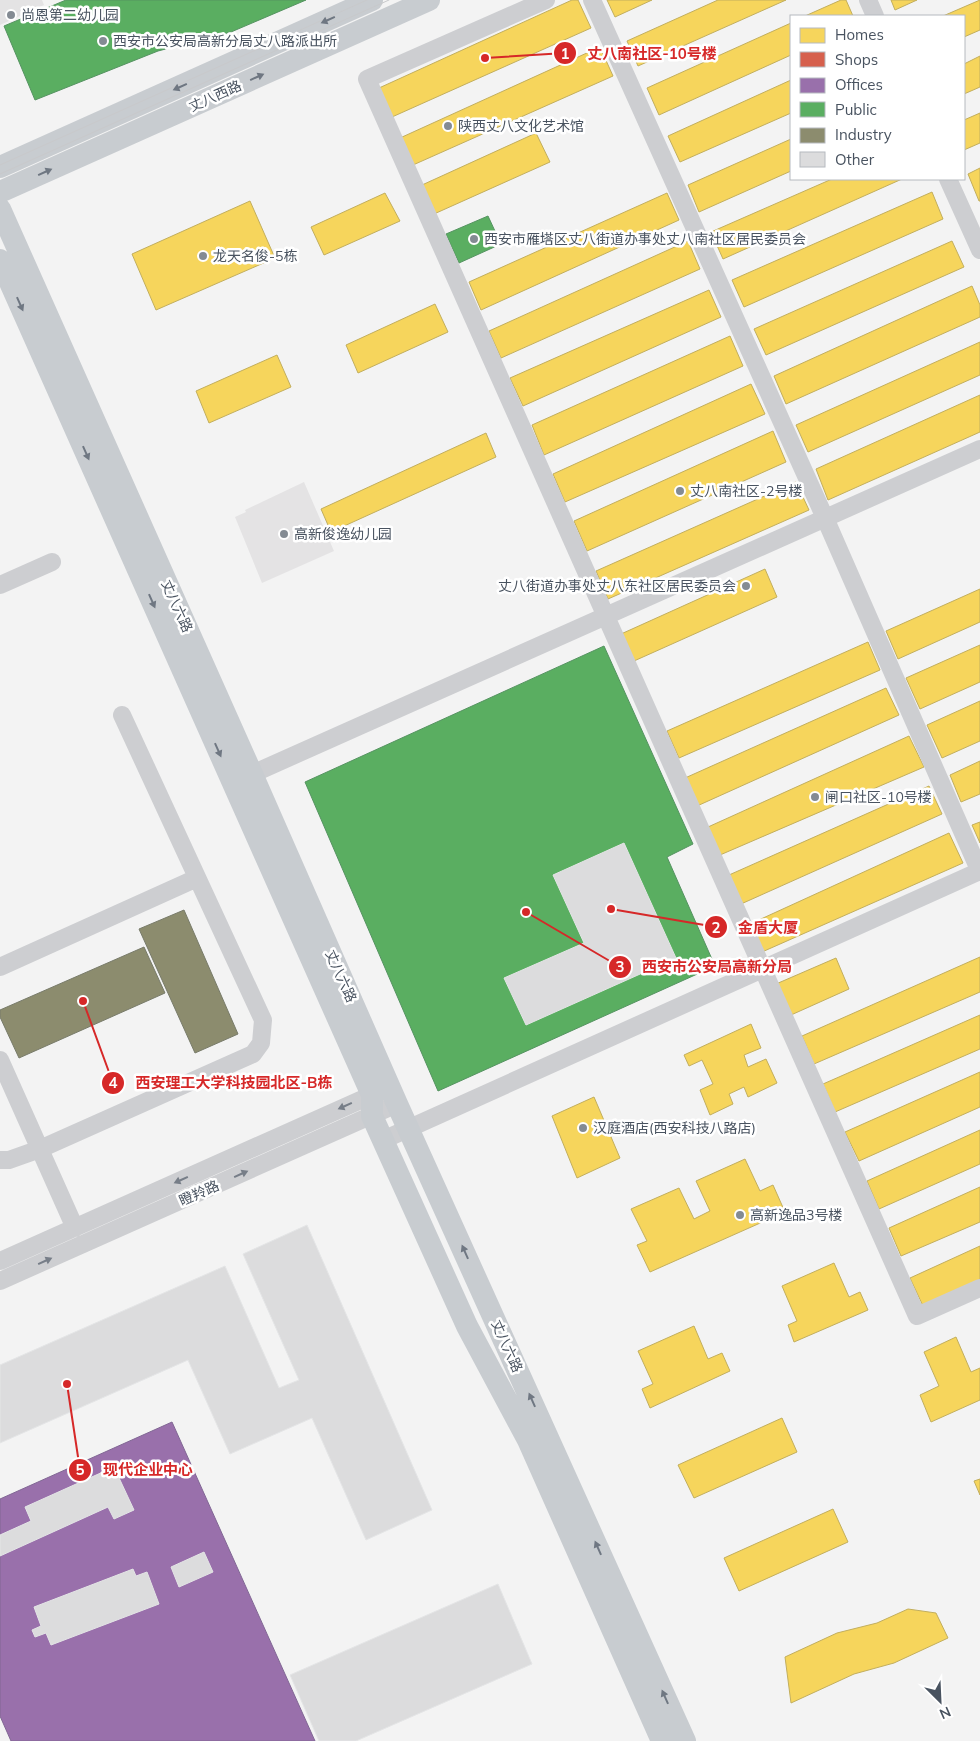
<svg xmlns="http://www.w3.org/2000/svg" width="980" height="1741" font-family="Mulish,'Noto Sans SC',sans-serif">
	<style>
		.education { fill: #e4e3e4 }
		.homes { fill: #f6d55c; stroke: #c2ae5d }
		.shops { fill: #d6604d; stroke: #ac5c53 }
		.offices { fill: #9970ab; stroke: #816794 }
		.public { fill: #5aae61; stroke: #559361 }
		.industry { fill: #8c8c6e; stroke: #787b6a }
		.building { fill: #dcdcdd; stroke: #e4e5e6 }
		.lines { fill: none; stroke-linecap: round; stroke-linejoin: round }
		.minor { stroke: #cdced1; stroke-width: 18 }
		.major { stroke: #c8ccd0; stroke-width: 22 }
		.tram { stroke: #c8c9cb; stroke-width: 1 }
		.oneway { fill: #6f7782 }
		.oneway2 { fill: #777e88 }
		.poi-dot { fill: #848b93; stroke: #fff; stroke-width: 2 }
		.labels { text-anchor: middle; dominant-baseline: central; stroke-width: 5; stroke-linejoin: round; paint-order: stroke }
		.poi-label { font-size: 14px; fill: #495360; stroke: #fff; text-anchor: start }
		.street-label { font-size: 14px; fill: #495360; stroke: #fff }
		.leader { fill: none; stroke: #d62828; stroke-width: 2 }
		.callout-dot { fill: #d62828; stroke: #fff; stroke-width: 2 }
		.mark-label { font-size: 15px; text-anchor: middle; font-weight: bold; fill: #fff }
		.callout-label { font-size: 15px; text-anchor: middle; font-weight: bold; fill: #d62828; stroke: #fff; stroke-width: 5; stroke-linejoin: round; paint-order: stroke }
	</style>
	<rect width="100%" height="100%" fill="#f3f3f3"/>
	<path class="education" d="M0,0h42l2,5 -44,20z
		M304,482l30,69 -72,32 -27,-66 11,-5 -1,-2z"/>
	<path class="homes" d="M572,0h6l13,28 -199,89 -13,-29z
		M607,0h45l-37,17z
		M718,0h68l-148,66 -11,-25z
		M841,0h5l7,16h-48z
		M891,0h26l-22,10z
		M980,0v30l-16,7v-21h-21z
		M791,23v32l-132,60 -12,-27z
		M600,47l13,29 -200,89 -13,-27z
		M980,56v31l-16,7v-30z
		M791,80v33l-111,49 -12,-26z
		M980,113v30l-16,7v-30z
		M536,133l14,29 -116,52 -12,-29z
		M791,139v32l-92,41 -11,-27z
		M980,168v33h-1l-11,-27z
		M832,179h70l-179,80 -12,-27z
		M932,192l11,27 -199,88 -12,-27z
		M385,193l15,28 -76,34 -13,-28z
		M667,193l12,27 -198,90 -12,-28z
		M250,201l25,57 -119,52 -24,-56z
		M688,241l12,28 -199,89 -12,-27z
		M952,241l12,26 -198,88 -12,-26z
		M972,286l8,19v12l-194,87 -12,-28z
		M709,290l12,27 -198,89 -13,-28z
		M435,304l13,28 -90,41 -12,-28z
		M730,336l13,30 -199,89 -12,-30z
		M980,342v33l-172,77 -12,-27z
		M277,355l14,32 -82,36 -13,-32z
		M751,384l14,30 -200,88 -12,-28z
		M980,395v37l-152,68 -12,-31z
		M773,431l13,31 -199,89 -13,-30z
		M486,433l10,24 -165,75 -10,-23z
		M796,482l13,28 -201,89 -12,-28z
		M765,569l12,28 -143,64 -13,-27z
		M980,589v33l-82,37 -12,-28z
		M868,642l12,28 -201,88 -12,-27z
		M980,645v37l-60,27 -14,-31z
		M886,688l13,27 -202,91 -12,-28z
		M980,701v40l-38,17 -15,-33z
		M909,736l15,31 -204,88 -12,-28z
		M980,761v33l-19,8 -11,-27z
		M929,786l13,28 -201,90 -12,-29z
		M980,822v21l-8,-18z
		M949,833l14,30 -201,89 -12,-28z
		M980,957v35l-166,72 -12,-28z
		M836,958l13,31 -58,26 -15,-31z
		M980,1015v34l-145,63 -12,-28z
		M751,1024l10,24 -17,7 4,12 18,-8 11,24 -29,14 -4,-10 -15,7 4,10 -23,11 -10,-25 13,-6 -11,-24 -13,6 -5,-11z
		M980,1072v35l-121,54 -14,-29z
		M594,1097l26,61 -43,20 -25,-62z
		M980,1130v34l-101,45 -12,-28z
		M745,1159l15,32 13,-6 12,27 -135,60 -13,-27 10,-4 -16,-32 48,-21 15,31 16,-8 -14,-30z
		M980,1187v35l-79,34 -12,-28z
		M980,1246v35l-57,25 -13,-28z
		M834,1263l15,34 11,-5 8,18 -74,32 -6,-17 9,-4 -15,-35z
		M694,1326l14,33 14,-6 8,18 -80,37 -8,-19 11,-5 -15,-33z
		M956,1337l15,35 9,-4v32l-49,22 -11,-27 19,-9 -15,-34z
		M782,1418l15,34 -103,46 -16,-33z
		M980,1479v16l-6,-14z
		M833,1509l15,33 -109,49 -15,-33z
		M908,1609l28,4 12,25 -54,25 -40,11 -63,29 -6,-46 52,-24 40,-10z"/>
	<path class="shops" d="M205,1654l8,18 26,-11 35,80h-216l35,-15 -8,-19z"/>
	<path class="offices" d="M172,1422l143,319h-304l-11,-25v-217z"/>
	<path class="public" d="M66,0h240l-75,32 -73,19 -123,49 -31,-74z
		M488,216l13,28 -42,19 -13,-29z
		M604,646l89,198 -26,13 48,109 -277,125 -133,-309z"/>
	<path class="industry" d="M184,910l54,124 -43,19 -56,-124z
		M144,947l21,46 -146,65 -19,-41v-7z"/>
	<path class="building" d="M624,843l52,115 -150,67 -22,-47 80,-35 -31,-68z
		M307,1225l125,285 -66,30 -54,-122 -82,36 -42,-94 -188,83v-78l225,-99 54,122 20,-8 -56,-126z
		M114,1467l20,43 -20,9 -6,-12 -108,49v-21l31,-14 -6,-14z
		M204,1552l9,20 -34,15 -8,-20z
		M133,1569l3,7 11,-4 12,32 -108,41 -5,-12 -11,4 -3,-7 9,-4 -7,-19z
		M498,1584l34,80 -176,77h-37l-29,-66z"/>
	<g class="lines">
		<path class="minor" d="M546,0l-179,79 550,1237 63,-28
			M592,0l233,518 155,354
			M868,0l7,16
			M948,179l32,71
			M0,585l52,-23
			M252,774l728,-325
			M0,967l197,-89
			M0,1060l75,168
			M383,1140l597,-269
			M0,1160h9l31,-11 213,-95 8,-11 2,-23 -141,-305
			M0,1261l383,-171
			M0,1281l397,-177"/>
		<path class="major" d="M0,167l372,-167
			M0,192l429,-192
			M0,209l252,565 145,330 288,637
			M0,260l372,835v21l95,210 61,114 134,301"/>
		<path class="tram" d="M0,165l367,-165
			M0,174l389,-174"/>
	</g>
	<defs><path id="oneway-solid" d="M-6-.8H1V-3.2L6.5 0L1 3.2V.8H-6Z" transform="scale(1.25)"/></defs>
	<g class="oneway">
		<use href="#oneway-solid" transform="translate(328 20) rotate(156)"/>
		<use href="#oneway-solid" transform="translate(257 77) rotate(-24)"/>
		<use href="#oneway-solid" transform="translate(180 87) rotate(156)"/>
		<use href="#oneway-solid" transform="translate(45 172) rotate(-24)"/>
		<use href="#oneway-solid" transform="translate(20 304) rotate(66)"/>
		<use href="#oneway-solid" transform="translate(86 453) rotate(66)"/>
		<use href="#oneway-solid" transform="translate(152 601) rotate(66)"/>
		<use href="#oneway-solid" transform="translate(218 750) rotate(66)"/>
		<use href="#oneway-solid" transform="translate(465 1252) rotate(-114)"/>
		<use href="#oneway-solid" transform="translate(532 1400) rotate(-114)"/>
		<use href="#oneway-solid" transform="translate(598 1548) rotate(-114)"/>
		<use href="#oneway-solid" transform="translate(665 1697) rotate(-114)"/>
	</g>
	<g class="oneway2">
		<use href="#oneway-solid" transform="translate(345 1106) rotate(156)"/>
		<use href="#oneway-solid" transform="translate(241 1174) rotate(-24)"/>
		<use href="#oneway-solid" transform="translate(181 1180) rotate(156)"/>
		<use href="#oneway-solid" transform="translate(45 1261) rotate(-24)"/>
	</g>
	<g class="poi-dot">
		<circle cx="11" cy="15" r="5"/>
		<circle cx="103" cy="41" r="5"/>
		<circle cx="448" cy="126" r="5"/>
		<circle cx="474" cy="239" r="5"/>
		<circle cx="203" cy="256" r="5"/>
		<circle cx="680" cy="491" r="5"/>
		<circle cx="284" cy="534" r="5"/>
		<circle cx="746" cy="586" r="5"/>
		<circle cx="815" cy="797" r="5"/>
		<circle cx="583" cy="1128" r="5"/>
		<circle cx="740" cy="1215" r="5"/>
	</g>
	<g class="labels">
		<g class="poi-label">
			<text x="21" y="15">尚恩第二幼儿园</text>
			<text x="113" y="41">西安市公安局高新分局丈八路派出所</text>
			<text x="458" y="126">陕西丈八文化艺术馆</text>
			<text x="484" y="239">西安市雁塔区丈八街道办事处丈八南社区居民委员会</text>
			<text x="213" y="256">龙天名俊-5栋</text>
			<text x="690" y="491">丈八南社区-2号楼</text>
			<text x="294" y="534">高新俊逸幼儿园</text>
			<text x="736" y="586" text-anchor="end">丈八街道办事处丈八东社区居民委员会</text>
			<text x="825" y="797">闸口社区-10号楼</text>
			<text x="593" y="1128">汉庭酒店(西安科技八路店)</text>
			<text x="750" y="1215">高新逸品3号楼</text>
		</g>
		<g class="street-label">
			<text transform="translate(215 96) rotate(-24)">丈八西路</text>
			<text transform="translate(177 606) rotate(66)">丈八六路</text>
			<text transform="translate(341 976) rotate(66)">丈八六路</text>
			<text transform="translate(199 1193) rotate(-24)">瞪羚路</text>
			<text transform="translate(507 1346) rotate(66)">丈八六路</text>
		</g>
	</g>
	<path class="leader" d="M485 58L565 53M611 909L716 927M526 912L620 967M83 1001L113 1083M67 1384L80 1470"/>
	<g class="callout-dot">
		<circle cx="485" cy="58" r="5"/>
		<circle cx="611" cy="909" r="5"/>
		<circle cx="526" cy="912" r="5"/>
		<circle cx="83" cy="1001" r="5"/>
		<circle cx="67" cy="1384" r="5"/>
		<circle cx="565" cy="53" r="12"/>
		<circle cx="716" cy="927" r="12"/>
		<circle cx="620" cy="967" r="12"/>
		<circle cx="113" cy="1083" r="12"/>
		<circle cx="80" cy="1470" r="12"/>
	</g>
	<g class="mark-label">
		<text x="565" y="59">1</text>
		<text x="716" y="933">2</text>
		<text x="620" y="972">3</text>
		<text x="113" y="1088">4</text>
		<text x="80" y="1475">5</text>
	</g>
	<g class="callout-label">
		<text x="652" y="59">丈八南社区-10号楼</text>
		<text x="768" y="933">金盾大厦</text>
		<text x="717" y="972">西安市公安局高新分局</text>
		<text x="234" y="1088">西安理工大学科技园北区-B栋</text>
		<text x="148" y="1475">现代企业中心</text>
	</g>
	<rect x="790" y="15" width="175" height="165" fill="#ffffff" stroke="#b6babf"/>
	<rect x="800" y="28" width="25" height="15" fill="#f6d55c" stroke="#b6babf"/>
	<text x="835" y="40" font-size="15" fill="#495360">Homes</text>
	<rect x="800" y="52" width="25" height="15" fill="#d6604d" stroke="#b6babf"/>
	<text x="835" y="65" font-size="15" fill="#495360">Shops</text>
	<rect x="800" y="78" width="25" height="15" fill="#9970ab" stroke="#b6babf"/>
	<text x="835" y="90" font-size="15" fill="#495360">Offices</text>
	<rect x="800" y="102" width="25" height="15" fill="#5aae61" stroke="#b6babf"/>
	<text x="835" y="115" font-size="15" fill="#495360">Public</text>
	<rect x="800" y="128" width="25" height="15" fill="#8c8c6e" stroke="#b6babf"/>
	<text x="835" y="140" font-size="15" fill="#495360">Industry</text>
	<rect x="800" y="152" width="25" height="15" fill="#dcdcdd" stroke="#b6babf"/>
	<text x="835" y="165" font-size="15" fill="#495360">Other</text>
	<g transform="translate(940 1701) rotate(156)" stroke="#ffffff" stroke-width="4" paint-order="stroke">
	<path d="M0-4L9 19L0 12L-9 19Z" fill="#495360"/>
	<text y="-8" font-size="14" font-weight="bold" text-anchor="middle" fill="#495360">N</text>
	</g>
</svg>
